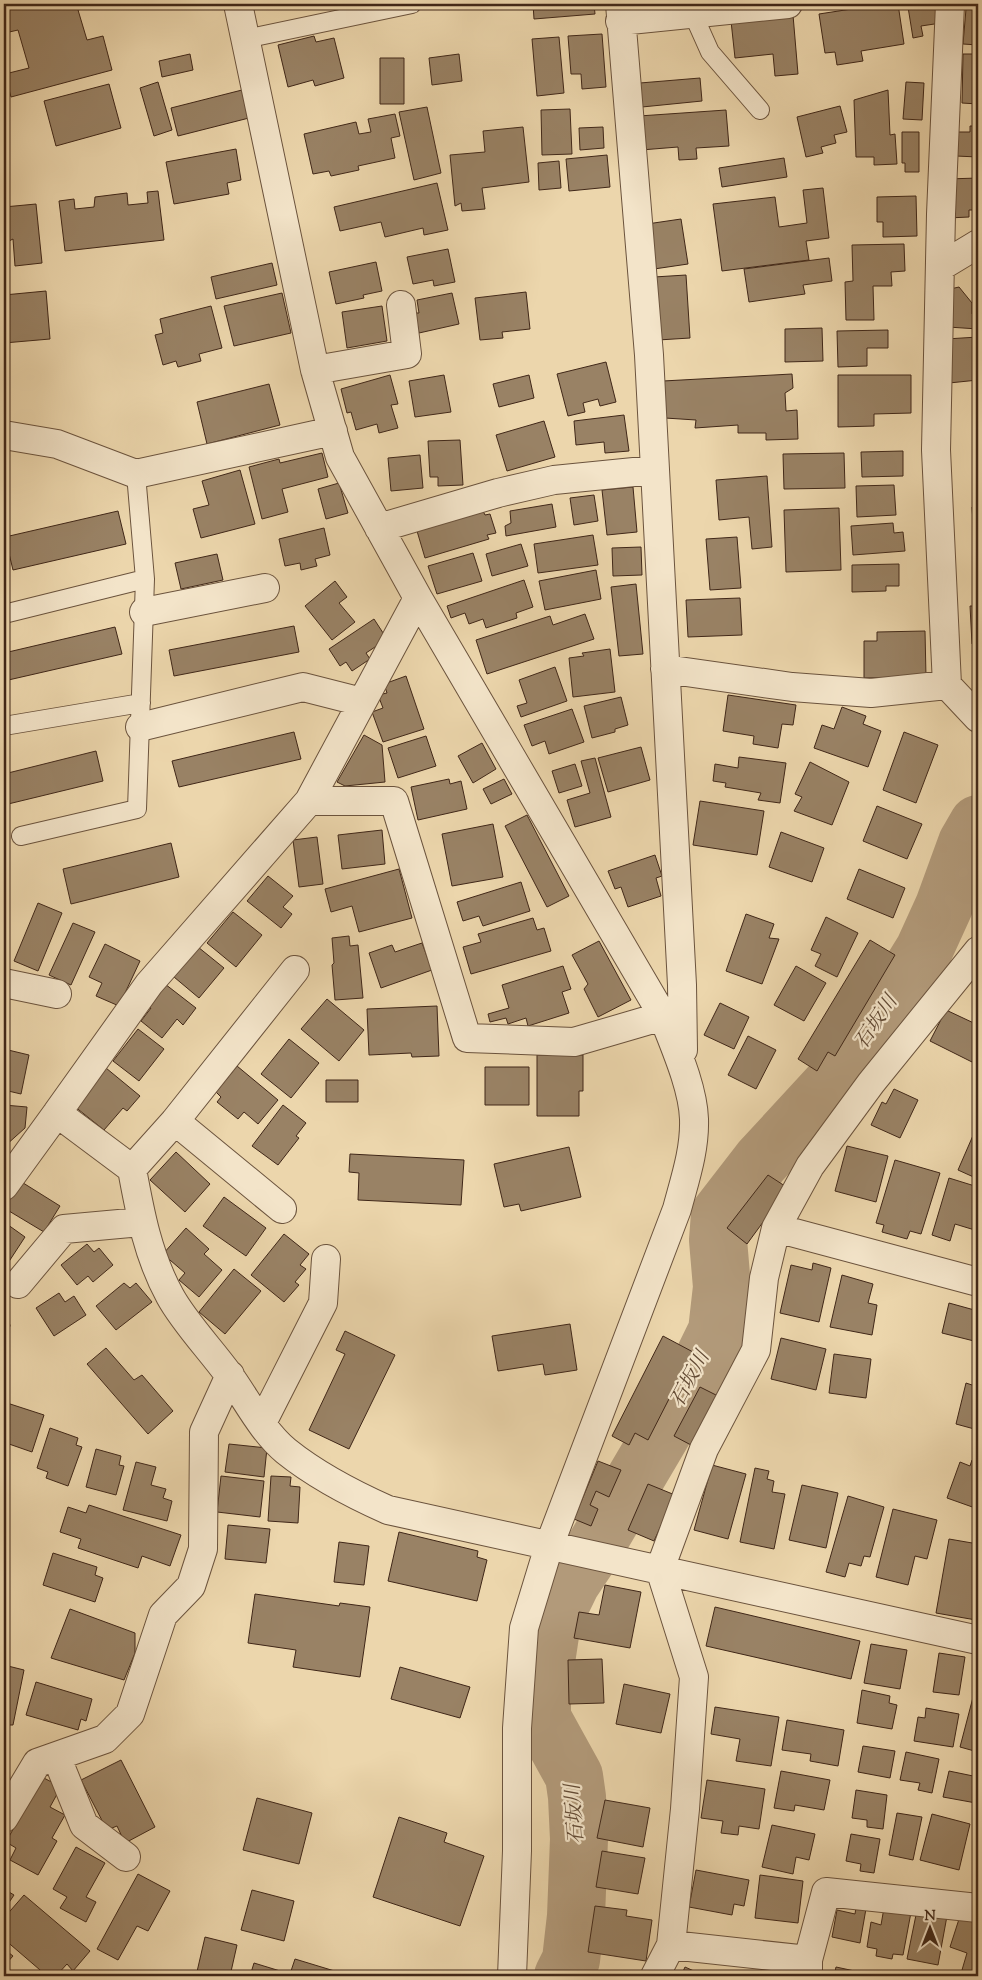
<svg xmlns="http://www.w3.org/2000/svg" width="982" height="1980" font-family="'Sorts Mill Goudy','Noto Serif JP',serif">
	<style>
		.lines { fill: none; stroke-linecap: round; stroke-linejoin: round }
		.river { stroke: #b29a7a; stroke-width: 58 }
		.building { fill: #998265; stroke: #402718 }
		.lane-casing { stroke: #6b533d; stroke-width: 20 }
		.street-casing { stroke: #6b533d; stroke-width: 30 }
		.lane { stroke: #f3e4c9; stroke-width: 18 }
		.street { stroke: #f3e4c9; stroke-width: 28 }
		.labels { text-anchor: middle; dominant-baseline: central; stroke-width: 4.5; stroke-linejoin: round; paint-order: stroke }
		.water-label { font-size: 20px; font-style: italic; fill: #624a35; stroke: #f3e4c9 }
	</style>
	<rect width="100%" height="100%" fill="#ecd6ac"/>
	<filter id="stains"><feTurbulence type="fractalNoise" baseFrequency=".004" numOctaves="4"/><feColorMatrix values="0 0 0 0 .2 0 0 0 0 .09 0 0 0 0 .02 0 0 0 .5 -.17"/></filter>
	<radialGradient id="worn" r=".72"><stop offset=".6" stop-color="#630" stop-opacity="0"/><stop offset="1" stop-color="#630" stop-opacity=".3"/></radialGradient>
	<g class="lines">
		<path class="river" d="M563,1976l8,-16 5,-44 3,-77 -2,-42 -3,-21 -32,-58v-30l10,-66 19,-39 24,-36 96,-163 26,-53 5,-44 -4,-47 2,-26 41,-53 82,-89 32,-43 49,-79 20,-44 23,-63 11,-19"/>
	</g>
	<path class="building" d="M4,4h97l-23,6 9,30 16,-4 9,34 -101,27 -6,-23 24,-6 -11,-38 -13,3z
		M533,4h61l1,10 -61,5z
		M884,4h14l6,40 -43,7 2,10 -26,4 -2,-13 -10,1 -6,-39z
		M927,4h11l3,19 -20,3 2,10 -10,2 -5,-31z
		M966,9l12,1v35l-15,-1z
		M793,15l5,59 -23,2 -2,-22 -38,4 -4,-37z
		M602,34l4,53 -24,2 -1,-15h-10l-3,-38z
		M314,36l2,6 18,-4 10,40 -29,8 -2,-6 -25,7 -10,-42z
		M559,37l5,56 -27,3 -5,-57z
		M190,54l3,16 -31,7 -3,-16z
		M459,54l3,27 -30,4 -3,-27z
		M963,54h15v50l-16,-1z
		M380,58h24v46h-24z
		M700,78l2,23 -60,6 -2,-24z
		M158,82l14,48 -18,6 -14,-48z
		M906,82l18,1 -2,37 -19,-1z
		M109,84l12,44 -65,18 -12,-45z
		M242,90l7,28 -71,18 -7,-28z
		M888,90l2,45 5,-1 2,30 -23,1v-8h-18l-2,-57z
		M840,106l7,26 -13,3 2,8 -15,4 2,6 -17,4 -9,-40z
		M427,107l14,66 -27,7 -15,-68z
		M570,109l2,45 -30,1 -1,-45z
		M726,110l3,36 -33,2 1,11 -18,1 -1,-13 -37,3 -2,-34z
		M395,114l5,22 -9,2 4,20 -37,8 1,4 -28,6 -2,-5 -16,3 -9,-40 52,-12 3,12 12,-2 -3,-13z
		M970,126h8v31l-22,-1 1,-24h13z
		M523,127l6,55 -47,6 3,21 -23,2 -1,-8 -6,3 -5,-51 35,-3 -2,-21z
		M603,127l1,21 -24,2 -1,-22z
		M902,132h17v40h-14v-9h-3z
		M236,149l5,31 -14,3 2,11 -55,10 -8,-42z
		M607,155l3,32 -41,4 -3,-32z
		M784,158l3,19 -65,10 -3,-19z
		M559,161l2,27 -22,2 -1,-27z
		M978,178v32h-9v7l-21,1 -1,-39z
		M437,183l11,47 -24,5 -1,-7 -38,9 -4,-15 -41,9 -6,-24z
		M823,188l6,50 -23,3 3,19 -87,11 -9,-67 62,-7 4,30 28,-4 -4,-33z
		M158,191l6,49 -99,11 -6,-50 15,-2 1,10 19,-2 1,-10 32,-4 1,12 20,-2 -1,-11z
		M916,196l1,40 -34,1v-15h-6v-25z
		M36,204l6,59 -27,3 -2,-27 -6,3 -1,-12h-2v-23z
		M681,219l7,45 -34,5 -7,-45z
		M904,244l1,27 -14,1 1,14h-19l1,34h-28l-1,-38 8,-1 -1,-36z
		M448,249l7,33 -21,4 -1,-6 -20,4 -6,-27z
		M829,258l3,23 -29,4 2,9 -56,8 -5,-33z
		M376,262l6,29 -19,4 1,3 -28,6 -7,-32z
		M272,263l5,22 -61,14 -5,-22z
		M686,275l4,63 -32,2 -4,-63z
		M959,287l13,16v11l6,-2v17l-30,-2 -2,-37z
		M46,291l4,48 -46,4v-48z
		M526,292l4,37 -28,3 1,6 -23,2 -5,-42z
		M282,293l9,40 -57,13 -10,-40z
		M452,293l7,31 -40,9 -4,-20h4l-2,-13z
		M211,306l11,42 -23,6 2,7 -23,6 -2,-6 -13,4 -8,-30 8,-2 -3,-14z
		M382,306l5,35 -40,7 -5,-36z
		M822,328l1,33 -38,1v-33z
		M888,330v18h-21v18l-29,1 -1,-36z
		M978,337v43l-29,3 -3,-44z
		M606,362l10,40 -16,4 -2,-7 -15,4 2,9 -17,4 -11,-42z
		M792,374l1,14 -8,5 1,18 11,-1 1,29 -32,1v-7h-28v-8l-43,3 1,-8 -31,-2 -2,-37z
		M390,375l8,29 -7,1 7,23 -19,5 -2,-9 -21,6 -5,-18 -4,1 -6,-24z
		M444,375l7,37 -36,5 -6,-36z
		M529,375l5,23 -35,9 -6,-23z
		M838,375h73v38l-37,1v12l-36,1z
		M269,384l11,41 -73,19 -10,-42z
		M624,415l5,36 -24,2 -1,-11 -28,3 -2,-24z
		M544,421l11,36 -48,14 -11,-36z
		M460,440l3,45 -25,1v-9h-8l-2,-36z
		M903,451v25l-41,1 -1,-25z
		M322,453l6,24 -46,12 6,23 -26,7 -13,-52 30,-8 1,4z
		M844,453l1,35 -61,1 -1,-35z
		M420,455l3,33 -32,3 -3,-33z
		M240,470l15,54 -54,14 -8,-29 16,-4 -7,-24z
		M767,476l5,71 -20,2 -3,-32 -30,3 -3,-40z
		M339,483l9,30 -22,6 -8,-30z
		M894,485l2,30 -39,2 -1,-31z
		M633,487l4,45 -30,3 -5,-45z
		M594,495l4,26 -24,4 -4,-27z
		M552,504l4,23 -50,9 -1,-10 6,-3 -1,-12z
		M972,507h6v47h-3z
		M839,508l2,62 -55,2 -2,-62z
		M118,511l8,33 -113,26 -8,-33z
		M483,511l2,4 5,-1 6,19 -9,2 2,4 -64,19 -8,-27z
		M893,523l1,10 9,-1 2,19 -52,4 -2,-29z
		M324,528l6,27 -15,4 2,7 -16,4 -1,-7 -15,3 -6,-27z
		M593,535l5,30 -60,8 -4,-29z
		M737,537l4,51 -31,2 -4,-51z
		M521,544l7,22 -36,10 -6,-22z
		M641,547l1,28 -29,1 -1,-28z
		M473,553l9,28 -45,13 -9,-28z
		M217,554l6,26 -42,9 -6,-26z
		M899,564v22h-13v5l-34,1v-27z
		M596,570l5,29 -56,11 -6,-29z
		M524,580l9,27 -17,6 1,5 -31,10 -3,-9 -14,5 -4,-11 -14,5 -4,-12z
		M335,581l12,16 -8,6 16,19 -23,18 -27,-34z
		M636,584l7,70 -24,2 -8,-69z
		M740,598l2,37 -54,2 -2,-37z
		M970,606h8v38h-6z
		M585,614l9,25 -107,35 -11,-34 74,-24 3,9z
		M374,619l13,20 -21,14 4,6 -18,12 -6,-9 -6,4 -11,-17z
		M294,626l5,26 -125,24 -5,-26z
		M115,627l7,27 -118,27v-28z
		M925,631l1,46 -62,1v-37h13v-9z
		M610,649l5,43 -42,5 -4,-39 15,-2 -2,-3z
		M555,667l12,34 -46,16 -4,-11 10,-3 -8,-23z
		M406,676l18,53 -41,13 -11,-30 11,-4 -5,-13 9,-2 -3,-9z
		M728,695l68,10 -3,20 -11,-1 -4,24 -25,-4 1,-8 -31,-5z
		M621,697l7,28 -13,4v3l-23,6 -8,-32z
		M842,707l24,9 -3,8 18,7 -13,36 -54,-19 8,-23 12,4z
		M572,709l12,33 -35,12 -4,-13 -13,5 -8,-21z
		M294,732l7,27 -122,28 -7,-26z
		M904,732l34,13 -22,58 -33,-13z
		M364,735l18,10 3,37 -40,4 -8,-4z
		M426,736l10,30 -38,12 -10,-30z
		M482,743l14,26 -23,14 -15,-27z
		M641,747l9,33 -42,12 -10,-34z
		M96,751l7,30 -99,24v-31z
		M739,757l47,6 -6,40 -22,-3 3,-7 -36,-6 1,-4 -13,-2 2,-17 23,4z
		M595,758l16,59 -36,10 -8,-27 23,-7 -9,-32z
		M810,762l39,20 -17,43 -38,-14 8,-14 -7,-3z
		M575,764l7,22 -23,7 -7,-22z
		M449,779l1,5 11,-3 6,28 -49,11 -7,-33z
		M504,779l8,15 -21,10 -8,-15z
		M700,801l64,10 -7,44 -64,-10z
		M877,806l45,18 -15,35 -44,-18z
		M527,815l42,81 -22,11 -42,-81z
		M493,824l10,53 -51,9 -10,-52z
		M382,830l3,34 -43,5 -4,-34z
		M781,832l43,16 -12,34 -43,-15z
		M317,837l6,47 -24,3 -6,-47z
		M171,843l8,34 -108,27 -8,-35z
		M655,855l7,21 -6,2 5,18 -33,11 -7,-20 -6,2 -7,-18z
		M399,869l13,49 -53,14 -7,-26 -21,6 -6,-23z
		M859,869l46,19 -12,30 -46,-19z
		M268,876l25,20 -10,11 9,7 -11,14 -34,-27z
		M521,882l9,29 -47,15 -4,-10 -16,5 -6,-19z
		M38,903l24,10 -24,58 -24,-10z
		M233,912l29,23 -26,32 -29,-24z
		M746,914l28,10 -5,14 10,1 -17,45 -36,-13z
		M826,917l32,16 -21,44 -22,-11 6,-12 -10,-4z
		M533,918l4,12 7,-2 7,23 -80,23 -8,-27 18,-5 -3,-8z
		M73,923l22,9 -24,53 -22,-10z
		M349,936l1,10 8,-1 5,53 -28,2 -3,-35 2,-2 -2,-25z
		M870,940l25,15 -60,101 -7,-4 -11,19 -19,-12z
		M599,941l32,59 -33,17 -14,-28 4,-5 -16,-29z
		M422,943l10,27 -51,18 -12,-35 23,-8 3,7z
		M105,944l35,17 -21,45 -23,-10 6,-13 -13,-6z
		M198,947l26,21 -25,30 -25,-21z
		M563,966l8,23 -9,3 7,21 -41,13 -2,-8 -18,6 -2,-6 -16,4 -2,-8 21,-6 -7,-23z
		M796,966l30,17 -22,38 -30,-16z
		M165,984l31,24 -13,17 -6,-6 -15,19 -21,-17 10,-13 -3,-2z
		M327,999l37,31 -25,31 -38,-32z
		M720,1003l29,14 -15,32 -30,-14z
		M437,1006l2,50 -27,1 -1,-4 -42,2 -2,-46z
		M946,1010l32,15v24l-6,13 -42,-21z
		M138,1029l26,20 -25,32 -26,-20z
		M748,1036l28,14 -20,39 -28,-14z
		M289,1039l30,24 -28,35 -30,-24z
		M4,1049l25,6 -8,39 -17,-4z
		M537,1055h46v36h-4v25h-42z
		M237,1066l41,34 -20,24 -14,-12 -6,7 -21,-17 4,-5 -5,-5z
		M485,1067h44v38h-44z
		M106,1068l34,28 -13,15 -4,-3 -19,22 -30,-24z
		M326,1080h32v22h-32z
		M894,1089l24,11 -18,38 -29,-13 11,-23 4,2z
		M4,1105l23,2 -2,21 -20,18z
		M283,1105l23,18 -10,13 3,2 -21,27 -26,-19z
		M978,1124v55l-20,-9z
		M847,1146l41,10 -12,46 -41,-11z
		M569,1147l12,50 -60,14 -2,-7 -15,3 -10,-43z
		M176,1152l34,32 -25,28 -35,-32z
		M350,1154l114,6 -3,45 -103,-5 1,-27 -10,-1z
		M895,1160l45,13 -19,61 -11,-3 -3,8 -25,-7 2,-7 -8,-2z
		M768,1175l20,13 -41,56 -20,-16z
		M949,1178l29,9v44l-23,-7 -5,17 -18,-6z
		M20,1181l40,25 -16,26 -40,-24z
		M224,1197l42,31 -20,28 -43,-30z
		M4,1222l21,15 -17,26 -4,-3z
		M186,1228l23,21 -5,5 18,16 -23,27 -20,-17 6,-7 -22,-19z
		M284,1234l25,20 -9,11 6,4 -11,13 4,3 -15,17 -33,-27z
		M87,1244l7,8 5,-4 14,17 -20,17 -5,-6 -11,9 -16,-20z
		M813,1263l18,5 -12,54 -39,-9 11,-48 21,5z
		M234,1269l27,22 -36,43 -26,-22z
		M842,1275l31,9 -5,19 9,2 -5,30 -42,-8z
		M124,1283l6,5 6,-5 16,19 -36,28 -20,-24z
		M59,1293l6,9 9,-6 12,19 -32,21 -18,-28z
		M4,1297l6,29 -6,10z
		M949,1303l29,8v31l-36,-9z
		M570,1324l7,46 -32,5 -2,-11 -45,7 -6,-35z
		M345,1331l50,24 -46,94 -40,-19 36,-76 -9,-4z
		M663,1336l30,16 -45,88 -13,-7 -6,12 -17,-9z
		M781,1338l45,11 -10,41 -45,-11z
		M106,1348l28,32 8,-5 31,36 -25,23 -61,-70z
		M834,1354l37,5 -5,39 -37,-5z
		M966,1383l12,4v43l-22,-6z
		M700,1387l18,9 -27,49 -17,-9z
		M4,1402l40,13 -12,37 -23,-8 -2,8 -3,-1z
		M50,1428l28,10 -2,7 6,2 -14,39 -22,-8 2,-6 -11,-4z
		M229,1444l38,4 -3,29 -39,-5z
		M96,1449l25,7 -2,9 5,1 -8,29 -30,-8z
		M972,1460l6,3v46l-31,-11 13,-36 10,4z
		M598,1461l23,9 -12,27 -13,-6 -6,14 8,4 -7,17 -17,-7z
		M136,1462l20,5 -5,18 15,4 -3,9 9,3 -5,20 -44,-11z
		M712,1465l34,9 -18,65 -34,-9z
		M755,1468l14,3 -2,8 7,2 -2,11 13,2 -11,55 -34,-7z
		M221,1476l43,5 -4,36 -43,-5z
		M271,1476l20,1 -1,9 10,1 -2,36 -30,-2z
		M648,1484l27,11 -21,46 -26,-11z
		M802,1485l36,8 -12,55 -37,-8z
		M848,1496l36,11 -14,50 -6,-1 -3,10 -12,-3 -4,14 -19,-5z
		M89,1505l92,30 -11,31 -28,-10 -4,12 -60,-20 3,-9 -21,-7 8,-25 18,6z
		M893,1509l44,11 -10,39 -12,-3 -7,29 -32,-8z
		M228,1525l42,4 -4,34 -41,-4z
		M399,1532l79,19 -1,6 10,3 -10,41 -89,-20z
		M949,1539l29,5v59l-2,17 -40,-7z
		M339,1542l30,4 -5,39 -30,-3z
		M53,1553l44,14 -2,8 8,3 -8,24 -52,-17z
		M605,1585l36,7 -11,56 -56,-10 5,-26 20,3z
		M255,1594l84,12 1,-3 30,4 -10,70 -67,-10 3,-17 -48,-7z
		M715,1607l145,34 -9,38 -145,-33z
		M70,1609l65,24v20l-11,27 -73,-22z
		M871,1644l36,6 -7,39 -36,-6z
		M939,1653l26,4 -6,38 -26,-3z
		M602,1659l2,44 -35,1 -1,-44z
		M4,1665l20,5 -11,55h-5l-4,29z
		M400,1667l70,20 -10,31 -69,-19z
		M36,1682l56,17 -6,22 -5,-2 -3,11 -52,-15z
		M977,1682h1v70l-18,-5z
		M624,1684l46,10 -9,39 -45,-9z
		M862,1690l28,6 -1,7 8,2 -5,24 -35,-6z
		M715,1707l64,10 -8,49 -35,-5 4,-22 -29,-5z
		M926,1708l33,6 -6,33 -39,-6 4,-24 7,1z
		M787,1720l57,10 -6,36 -28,-5 1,-7 -29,-4z
		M863,1746l32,5 -5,27 -32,-6z
		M906,1752l33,7 -7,34 -14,-3 2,-7 -20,-3z
		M121,1760l34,67 -30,16 -8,-17 -10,4 -26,-50z
		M781,1771l49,9 -6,30 -29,-5 -1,6 -20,-3z
		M949,1771l29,6 -2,26 -33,-6z
		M42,1777l19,10 -11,20 15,8 -13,23 5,3 -19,34 -28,-15 6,-12 -10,-6z
		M707,1780l58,9 -6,40 -20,-3 -1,9 -17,-2 2,-12 -22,-3z
		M856,1790l31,5 -4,34 -16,-2v-7l-15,-2z
		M257,1798l55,15 -13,51 -56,-14z
		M605,1800l45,8 -7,39 -46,-9z
		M897,1813l25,4 -9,43 -24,-5z
		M932,1814l38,10 -11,46 -39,-10z
		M399,1817l48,16 -3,9 40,14 -24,70 -87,-29z
		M772,1825l43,9 -6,26 -13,-3 -3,17 -31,-7z
		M851,1834l29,5 -6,34 -14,-2 1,-7 -15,-3z
		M76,1847l29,16 -19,34 10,5 -10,20 -26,-14 7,-11 -14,-8z
		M602,1851l43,7 -7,36 -42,-7z
		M696,1870l53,10 -5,26 -10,-2 -2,11 -43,-8z
		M138,1874l32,17 -22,40 -11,-5 -19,34 -21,-11z
		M760,1875l43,6 -5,42 -43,-5z
		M4,1889l10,6 -10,15z
		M252,1890l42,11 -10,40 -43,-11z
		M24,1895l66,56 -17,20 -6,-7 -11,12h-9l-43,-37v-21z
		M857,1901l10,2 -7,40 -28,-6 5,-27 18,4z
		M885,1902l27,5 -9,48 -10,-1 -1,5 -16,-3 1,-7 -10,-2 4,-25 10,3z
		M595,1906l32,4 -1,6 26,4 -6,41 -58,-9z
		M917,1910l30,6 -9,49 -31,-6z
		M960,1916l18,6v53l-16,-5 5,-17 -17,-6z
		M205,1937l32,8 -7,31h-34z
		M4,1949l9,7 -9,10z
		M295,1959l56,17h-101l4,-13 36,11z
		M685,1967l20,9h-24z
		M836,1967l42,9h-44z"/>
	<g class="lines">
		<defs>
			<path id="lane" d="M693,14l17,38 50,58
				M245,39l167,-35
				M136,474l9,105
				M4,614l141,-35 -8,230 -116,27
				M4,726l137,-23"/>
			<path id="street" d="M238,4l77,366 25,87 78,141 245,418c11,29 30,71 31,103 1,31 -9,60 -17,90l-128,337 -25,82 -7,100v123l-5,125
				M620,4l29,351 33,630 1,65
				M950,4l-9,210 -5,236 11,235 31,33
				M620,21l168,-17
				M940,267l38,-23
				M315,370l92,-16 -6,-49
				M4,435l53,9 79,30 197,-43
				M379,528l119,-35 56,-13 100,-10
				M418,598l-109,203 -160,183 -92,129 75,56c8,44 16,87 38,127 14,26 41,54 59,79 18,25 33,56 57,76 31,25 66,43 102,59l590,130
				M144,612l121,-24
				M665,669l127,18 79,6 76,-8
				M140,727l163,-40 59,15
				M309,801h85l73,237 107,4 89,-26
				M4,983l53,11
				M175,1121l107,88
				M132,1169l43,-48 120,-151
				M4,1186l53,-73
				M776,1228l202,54
				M18,1284l46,-55 77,-7
				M262,1423l61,-120 3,-44
				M57,1758l27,67 42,32
				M4,1818l33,-55 68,-24 25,-25 33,-99 28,-29 12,-37 1,-117 26,-57
				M671,1945l137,15
				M655,1976l16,-31 14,-136 9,-132 -34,-108 44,-120 52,-99 8,-72 12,-50 34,-62 61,-83 107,-132
				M808,1976v-16l18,-68 152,16"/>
		</defs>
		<use href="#lane" class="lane-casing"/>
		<use href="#street" class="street-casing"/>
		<use href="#lane" class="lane"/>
		<use href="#street" class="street"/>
	</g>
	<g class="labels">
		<g class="water-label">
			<text transform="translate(877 1023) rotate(-56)">石坂川</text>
			<text transform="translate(691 1380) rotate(-62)">石坂川</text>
			<text transform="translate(576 1814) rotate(-94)">石坂川</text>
		</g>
	</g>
	<rect width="982" height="1980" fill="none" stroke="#ecd6ac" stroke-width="20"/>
	<rect x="5" y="5" width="972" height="1970" fill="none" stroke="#402718" stroke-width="2.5"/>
	<rect x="10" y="10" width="962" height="1960" fill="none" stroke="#402718"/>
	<g transform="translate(930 1928)" stroke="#f3e4c9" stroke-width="4" paint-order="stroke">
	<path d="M0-4L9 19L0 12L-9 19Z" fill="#402718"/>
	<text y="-8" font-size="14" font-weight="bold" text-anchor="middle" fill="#402718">N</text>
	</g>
	<rect width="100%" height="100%" filter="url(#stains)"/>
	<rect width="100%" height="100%" fill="url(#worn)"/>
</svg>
